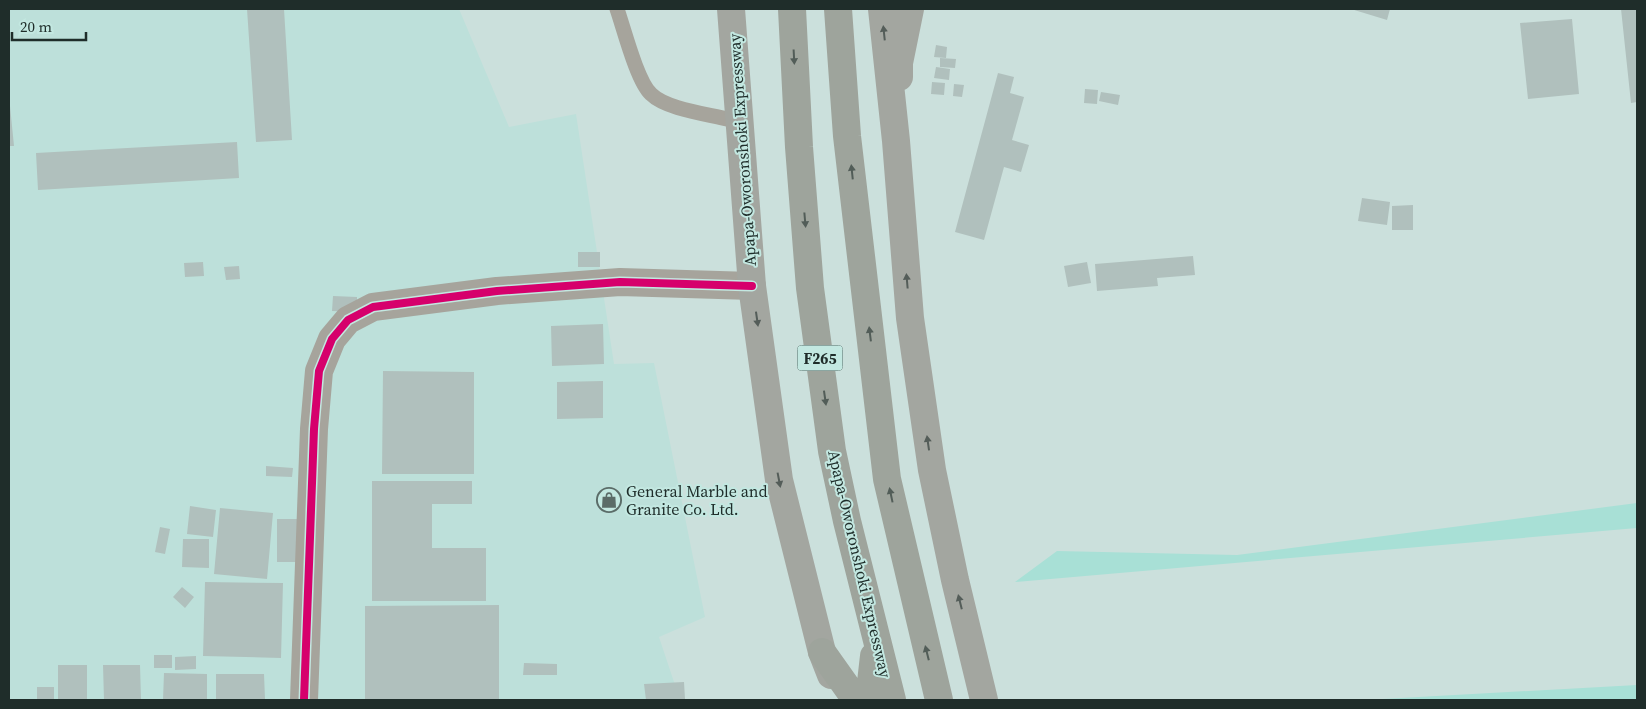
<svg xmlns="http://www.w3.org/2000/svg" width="1646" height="709" font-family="'Source Serif 4',serif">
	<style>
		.built { fill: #bde0da }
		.green { fill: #a8e0d6 }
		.building { fill: #b0c0bd }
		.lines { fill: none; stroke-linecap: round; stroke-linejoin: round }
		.lane { stroke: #a6a49c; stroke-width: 15 }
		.street { stroke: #a6a49c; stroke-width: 28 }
		.primary { stroke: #a3a6a0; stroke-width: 28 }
		.highway { stroke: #9ea49c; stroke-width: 28 }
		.cycleway-casing { stroke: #c3e8e1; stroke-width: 11 }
		.cycleway { stroke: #d6006c; stroke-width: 8 }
		.oneway { fill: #545d59 }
		.oneway2 { fill: #525d58 }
		.labels { text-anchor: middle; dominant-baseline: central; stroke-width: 4; stroke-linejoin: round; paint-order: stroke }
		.shield { fill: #c3e8e1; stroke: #506561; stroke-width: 1 }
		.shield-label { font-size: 15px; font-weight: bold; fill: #1f2d2a }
		.street-label { font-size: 16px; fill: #1f2d2a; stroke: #c3e8e1 }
		.poi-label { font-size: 16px; fill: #1f2d2a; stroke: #c3e8e1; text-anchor: start }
	</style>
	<rect width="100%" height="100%" fill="#cbe0dc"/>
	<path class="built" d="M9,9h450l50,118 67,-13 38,250 40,-1 51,254 -46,20 21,63h-671z"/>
	<path class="green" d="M1637,503v25l-622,54 42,-31 180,4z
		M1637,685v15h-272z"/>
	<path class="building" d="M247,9h37l8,131 -36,2z
		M1351,9h39l-3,11z
		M1621,9h16v93l-6,1z
		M1572,19l7,75 -51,5 -8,-76z
		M936,45l11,2 -1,11 -12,-1z
		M940,58l16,1 -1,9 -15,-1z
		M936,67l14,2 -1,11 -15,-2z
		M998,73l16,4 -4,16 14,4 -12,43 17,5 -8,27 -17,-5 -20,73 -29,-8z
		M932,82l13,1 -1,12 -13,-1z
		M954,84l10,1 -2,12 -9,-1z
		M1085,89l13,1 -1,14 -13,-1z
		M1101,92l19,3 -2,10 -19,-4z
		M9,96l5,50h-5z
		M237,142l2,36 -201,12 -2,-37z
		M1362,198l28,4 -3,23 -29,-4z
		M1413,205v25h-21v-24z
		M578,252h22v15h-22z
		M1193,256l2,19 -38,3 1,8 -61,5 -2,-27z
		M203,262l1,14 -19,1 -1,-14z
		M1087,262l4,21 -23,4 -4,-21z
		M239,266l1,13 -14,1 -2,-13z
		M333,296l24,1v15l-25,-1z
		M603,324l1,40 -52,2 -1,-40z
		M383,371l91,1v102h-92z
		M603,381v37l-46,1v-37z
		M266,466l27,2 -1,9 -26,-1z
		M372,481h100v23h-40v44h54v53h-114z
		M190,506l26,4 -3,27 -26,-3z
		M220,508l53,5 -6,66 -53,-5z
		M277,519h25v43h-25z
		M160,527l10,2 -5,25 -10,-2z
		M183,539h26v29l-27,-1z
		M205,582l78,1 -2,75 -78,-2z
		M182,587l12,10 -9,11 -12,-11z
		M499,605v95h-134v-94z
		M154,655h18v13h-18z
		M196,656v13l-21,1v-13z
		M524,663l33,1v11h-34z
		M58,665h29v35h-29z
		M103,665h37l1,35h-37z
		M164,673l43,1v26h-44z
		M216,674h48l1,25h-49z
		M684,682l1,17 -39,1 -2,-16z
		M37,687h17v13h-17z"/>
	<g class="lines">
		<path class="lane" d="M617,9c7,20 20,72 34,85 15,15 56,20 76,25h11"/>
		<path class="street" d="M304,700l10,-271 5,-58 13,-32 16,-19 25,-13 124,-16 123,-9 132,4"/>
		<path class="primary" d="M731,9l21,277 27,194 43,172 9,23
			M882,9l14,132 14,177 22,152 23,110 29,120
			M899,77v-14l11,-54"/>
		<path class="highway" d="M792,9l7,138 11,141 22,163 15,70 45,179
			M838,9l9,127 40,343 52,221
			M822,652l34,48
			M869,700l5,-44"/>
		<defs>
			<path id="cycleway" d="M304,700l10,-271 5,-58 13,-32 16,-19 25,-13 124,-16 123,-9 132,4"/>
		</defs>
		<use href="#cycleway" class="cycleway-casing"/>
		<use href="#cycleway" class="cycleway"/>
	</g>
	<defs><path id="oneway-solid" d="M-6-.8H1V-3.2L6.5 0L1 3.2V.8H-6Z" transform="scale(1.25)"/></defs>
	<g class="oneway">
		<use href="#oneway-solid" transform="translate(884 33) rotate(-96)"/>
		<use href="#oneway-solid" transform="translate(907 281) rotate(-95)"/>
		<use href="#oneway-solid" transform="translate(757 319) rotate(82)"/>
		<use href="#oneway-solid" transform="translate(928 443) rotate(-98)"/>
		<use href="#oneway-solid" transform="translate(779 480) rotate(79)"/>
		<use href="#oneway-solid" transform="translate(960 602) rotate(-104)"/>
	</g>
	<g class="oneway2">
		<use href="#oneway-solid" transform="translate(794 57) rotate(87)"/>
		<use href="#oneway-solid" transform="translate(852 172) rotate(-96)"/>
		<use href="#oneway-solid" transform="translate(805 220) rotate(85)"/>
		<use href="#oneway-solid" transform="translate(870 334) rotate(-97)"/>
		<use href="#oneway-solid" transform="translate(825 398) rotate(82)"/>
		<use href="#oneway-solid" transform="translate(891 495) rotate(-102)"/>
		<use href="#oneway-solid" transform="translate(927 653) rotate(-104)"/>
	</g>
	<defs>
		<symbol id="shop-ring" viewBox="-11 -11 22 22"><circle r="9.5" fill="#c3e8e1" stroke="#5b6c68" stroke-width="1.5"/><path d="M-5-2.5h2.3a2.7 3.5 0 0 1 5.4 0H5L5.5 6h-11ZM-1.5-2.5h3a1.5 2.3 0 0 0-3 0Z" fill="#5b6c68"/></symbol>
	</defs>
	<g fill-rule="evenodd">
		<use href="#shop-ring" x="595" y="486" width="28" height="28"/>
	</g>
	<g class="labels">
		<rect class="shield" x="797.5" y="345.5" width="45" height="25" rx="4"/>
		<g class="shield-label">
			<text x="820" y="358">F265</text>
		</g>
		<g class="street-label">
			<text transform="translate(742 150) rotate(-94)">Apapa-Oworonshoki Expressway</text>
			<text transform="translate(860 564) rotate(77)">Apapa-Oworonshoki Expressway</text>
		</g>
		<g class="poi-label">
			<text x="626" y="491">General Marble and<tspan x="626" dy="18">Granite Co. Ltd.</tspan></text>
		</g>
	</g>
	<rect width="1646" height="709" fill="none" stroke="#1f2d2a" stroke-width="20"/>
	<path d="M12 32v8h74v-8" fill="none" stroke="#1f2d2a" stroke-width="2.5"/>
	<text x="20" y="32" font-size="15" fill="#1f2d2a" stroke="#c3e8e1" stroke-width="4" paint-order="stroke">20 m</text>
</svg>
